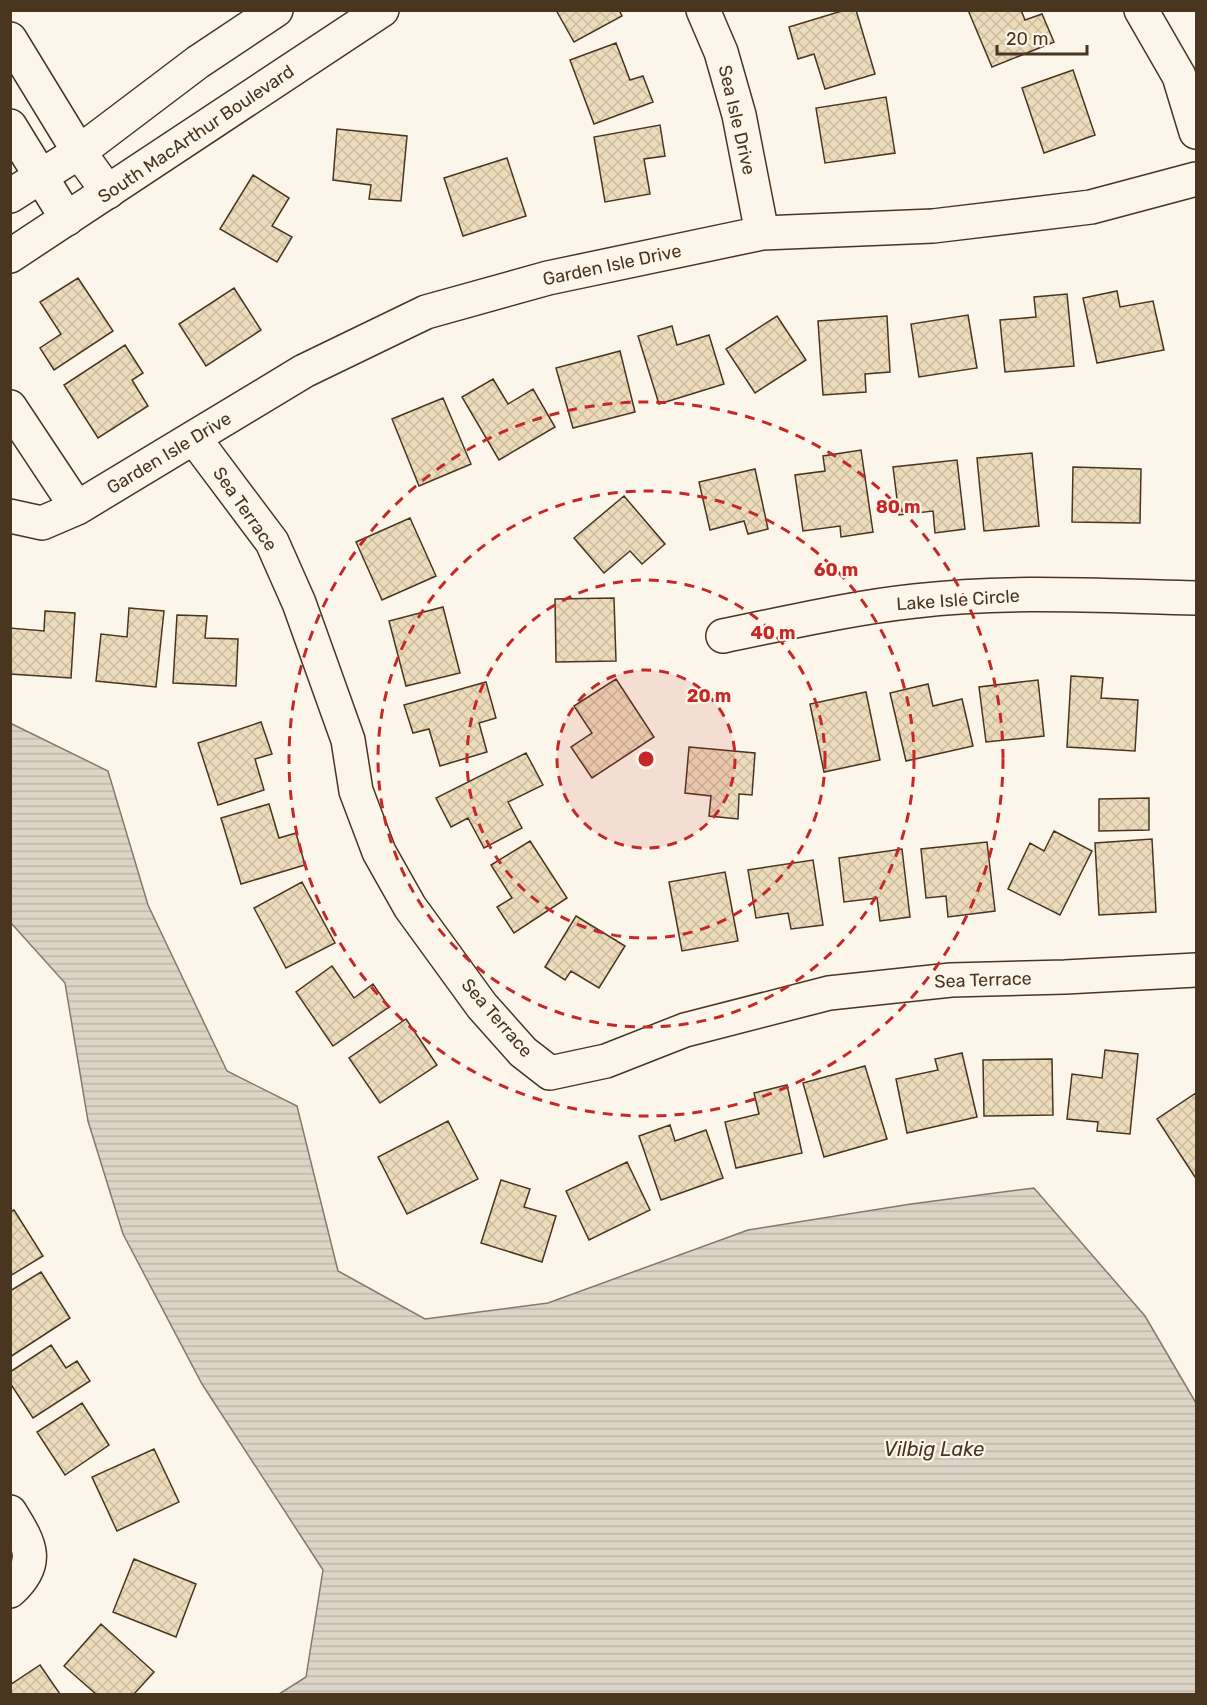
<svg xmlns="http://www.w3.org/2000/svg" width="1207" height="1705" font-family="Rubik,sans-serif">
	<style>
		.water { fill: url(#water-rules); stroke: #887966; stroke-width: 1.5 }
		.building { fill: url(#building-cross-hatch); stroke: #4a3520; stroke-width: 1.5 }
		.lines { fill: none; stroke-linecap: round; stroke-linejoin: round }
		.minor-casing { stroke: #4a3520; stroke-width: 36 }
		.major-casing { stroke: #4a3520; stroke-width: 36 }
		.minor { stroke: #fbf6e9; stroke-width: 33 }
		.major { stroke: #fbf6e9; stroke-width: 33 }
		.ring { fill: none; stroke: #c62828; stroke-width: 3; stroke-dasharray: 10 8 }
		.labels { text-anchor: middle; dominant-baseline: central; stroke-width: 4.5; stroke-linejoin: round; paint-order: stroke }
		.street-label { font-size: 18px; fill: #4a3520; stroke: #fbf6e9 }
		.water-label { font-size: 20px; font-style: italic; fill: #4a3520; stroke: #fbf6e9 }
		.centre { fill: #c62828; stroke: #fbf6e9; stroke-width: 3 }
		.ring-label { font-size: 18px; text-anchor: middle; font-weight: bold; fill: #c62828; stroke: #fbf6e9; stroke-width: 4.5; stroke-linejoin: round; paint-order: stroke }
	</style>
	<defs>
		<pattern id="water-rules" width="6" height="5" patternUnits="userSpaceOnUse" patternTransform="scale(1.5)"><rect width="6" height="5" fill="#dcd4c6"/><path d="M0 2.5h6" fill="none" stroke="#beb7aa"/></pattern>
		<pattern id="building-cross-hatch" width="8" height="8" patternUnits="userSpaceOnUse" patternTransform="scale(1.5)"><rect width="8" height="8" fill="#ecdcbc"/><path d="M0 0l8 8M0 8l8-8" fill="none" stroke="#ccbda1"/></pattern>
	</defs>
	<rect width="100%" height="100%" fill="#fbf6e9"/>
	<path class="water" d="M10,723l98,48 40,134 79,166 70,35 41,165 87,48 123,-16 200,-73 163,-26 123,-16 111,128 51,87v291h-917l27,-17 17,-107 -121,-186 -79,-150 -35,-113 -23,-138 -54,-60z"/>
	<path class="building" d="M556,10h63l3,6 -48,26z
		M845,10h11l19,64 -50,15 -11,-35 -16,5 -9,-32z
		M968,10h53l4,10 17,-6 12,28 -62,25z
		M616,43l14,37 13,-4 10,26 -59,22 -24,-64z
		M1073,70l22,65 -51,18 -22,-65z
		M886,97l9,56 -70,10 -9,-55z
		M660,125l5,31 -21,3 6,35 -45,8 -11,-65z
		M337,129l70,7 -6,65 -32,-2 2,-14 -38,-5z
		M507,158l19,58 -63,20 -19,-58z
		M253,175l36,23 -17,28 20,11 -15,25 -57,-33z
		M78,278l35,53 -59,39 -14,-22 21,-14 -21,-32z
		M234,288l27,42 -55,36 -27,-42z
		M1117,291l3,16 33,-6 11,49 -67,13 -14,-65z
		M1067,294l7,72 -69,6 -5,-52 36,-3 -2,-20z
		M968,315l9,53 -58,9 -8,-53z
		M777,316l29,44 -51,33 -29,-44z
		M887,316l3,56 -25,2 1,18 -43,3 -5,-74z
		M672,326l5,19 32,-10 15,49 -65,20 -21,-68z
		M125,345l18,28 -11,7 16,26 -50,32 -34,-53z
		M620,351l15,61 -62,16 -17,-60z
		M493,379l15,25 25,-15 22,38 -56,33 -37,-63z
		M443,398l28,66 -52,22 -27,-67z
		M861,450l12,82 -32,5 -1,-11 -37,5 -8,-56 30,-4 -2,-15z
		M1032,453l7,73 -55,5 -7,-73z
		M957,460l8,69 -30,4 -2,-22 -34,4 -6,-48z
		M1073,467l68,2 -1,54 -68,-1z
		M755,469l13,60 -20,5 -4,-13 -34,9 -11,-48z
		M624,496l41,48 -23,20 -12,-13 -26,22 -30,-35z
		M410,518l26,58 -54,24 -26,-58z
		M614,598l2,63 -60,1 -1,-63z
		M443,607l17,66 -54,13 -17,-65z
		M129,608l35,3 -8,76 -60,-6 5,-47 26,3z
		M45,611l30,2 -4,65 -61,-4v-46l34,3z
		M177,615l30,1 -2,22 33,1 -2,47 -63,-3z
		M1071,676l32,2 -2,20 37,2 -3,51 -68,-4z
		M616,679l38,58 -62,41 -21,-31 21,-14 -18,-27z
		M1038,680l6,56 -58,6 -7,-55z
		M486,682l10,36 -17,5 8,29 -47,14 -11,-37 -16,4 -9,-28z
		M928,684l5,22 29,-7 11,47 -67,15 -16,-68z
		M866,692l14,68 -56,12 -14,-68z
		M261,722l11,32 -17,5 9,31 -46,15 -20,-62z
		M689,747l66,6 -3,42 -13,-1 -1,25 -29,-3 2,-20 -26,-3z
		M526,753l17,32 -35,17 14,26 -38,20 -16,-30 -17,9 -15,-29z
		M1149,798v32l-50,1v-32z
		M269,804l10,34 17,-5 9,32 -64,19 -20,-66z
		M1054,831l38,20 -32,64 -52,-26 22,-46 14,8z
		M1152,839l4,73 -57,3 -4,-72z
		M530,841l37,57 -53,35 -17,-26 15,-9 -21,-33z
		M987,842l8,69 -47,6 -2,-21 -20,2 -5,-49z
		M902,849l8,68 -30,4 -3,-23 -33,4 -5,-44z
		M813,860l10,65 -32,4 -3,-16 -32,5 -8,-48z
		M725,872l13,69 -56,10 -13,-69z
		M302,882l33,61 -49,25 -32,-60z
		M576,916l49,30 -26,42 -28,-17 -6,9 -20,-13z
		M332,966l22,32 19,-14 16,23 -56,39 -37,-54z
		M406,1019l31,46 -57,38 -31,-45z
		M1105,1050l33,4 -8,80 -33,-3 1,-9 -31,-3 5,-45 30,4z
		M962,1053l15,64 -70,16 -11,-54 42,-9 -3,-11z
		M1052,1059l1,56 -69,1 -1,-56z
		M865,1066l22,73 -63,18 -21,-74z
		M787,1085l15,68 -66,15 -11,-46 34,-8 -5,-21z
		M1196,1093v83l-1,1 -38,-58z
		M448,1121l30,58 -71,35 -29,-57z
		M670,1125l5,16 31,-11 17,48 -62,22 -22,-64z
		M627,1162l23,48 -61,30 -23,-49z
		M501,1180l29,9 -6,18 32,9 -14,46 -61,-19z
		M14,1210l29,46 -33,20v-64z
		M41,1272l29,46 -60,39v-66z
		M51,1345l15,23 11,-7 13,20 -57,37 -23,-35v-11z
		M82,1403l27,42 -44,30 -28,-43z
		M154,1449l25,53 -62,29 -25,-54z
		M134,1559l62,25 -20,53 -63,-25z
		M101,1624l53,48 -20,22h-38l-32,-28z
		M40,1665l20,29h-50v-9z"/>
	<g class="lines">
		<defs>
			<path id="minor" d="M703,10l18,42 18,63 23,118
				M1141,10l38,66 17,56
				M10,39l69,113 29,40
				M10,126l57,93
				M10,407l67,101
				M194,438l78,104 27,61 49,137 8,51 23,61 31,55 72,99 41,46 27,21 56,-12 79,-31 144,-37 122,-13 114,-3 131,-7
				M10,516l32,7 35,-15 227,-137 122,-59 122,-34 214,-45 171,-7 158,-19 105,-28
				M723,636c64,-13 127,-28 192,-35 93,-11 188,-5 281,-3
				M10,1512c19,31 32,50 0,79"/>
			<path id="major" d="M10,196l69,-44 119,-90 78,-52
				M10,256l372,-246"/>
		</defs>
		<use href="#minor" class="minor-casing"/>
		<use href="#major" class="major-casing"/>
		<use href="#minor" class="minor"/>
		<use href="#major" class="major"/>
	</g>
	<circle cx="646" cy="759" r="89" fill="#c62828" fill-opacity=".12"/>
	<g class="ring">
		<circle cx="646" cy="759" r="89"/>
		<circle cx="646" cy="759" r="179"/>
		<circle cx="646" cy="759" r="268"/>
		<circle cx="646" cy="759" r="357"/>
	</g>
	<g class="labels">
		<g class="street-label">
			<text transform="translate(737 120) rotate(77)">Sea Isle Drive</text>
			<text transform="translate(196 134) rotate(-34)">South MacArthur Boulevard</text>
			<text transform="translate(612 265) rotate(-12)">Garden Isle Drive</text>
			<text transform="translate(169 453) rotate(-31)">Garden Isle Drive</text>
			<text transform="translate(245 509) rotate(55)">Sea Terrace</text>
			<text transform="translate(958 600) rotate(-4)">Lake Isle Circle</text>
			<text transform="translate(983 980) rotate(-2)">Sea Terrace</text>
			<text transform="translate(497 1018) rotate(49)">Sea Terrace</text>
		</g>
		<g class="water-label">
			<text x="934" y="1449">Vilbig Lake</text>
		</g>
	</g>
	<circle cx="646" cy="759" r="9" class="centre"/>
	<g class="ring-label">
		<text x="898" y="513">80 m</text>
		<text x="836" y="576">60 m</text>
		<text x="773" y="639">40 m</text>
		<text x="709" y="702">20 m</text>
	</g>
	<rect width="1207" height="1705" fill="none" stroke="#4a3520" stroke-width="24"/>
	<path d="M997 45v9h90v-9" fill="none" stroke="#4a3520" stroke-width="3"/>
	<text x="1006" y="45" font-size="18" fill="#4a3520" stroke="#fbf6e9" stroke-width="4.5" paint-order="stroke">20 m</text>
</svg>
